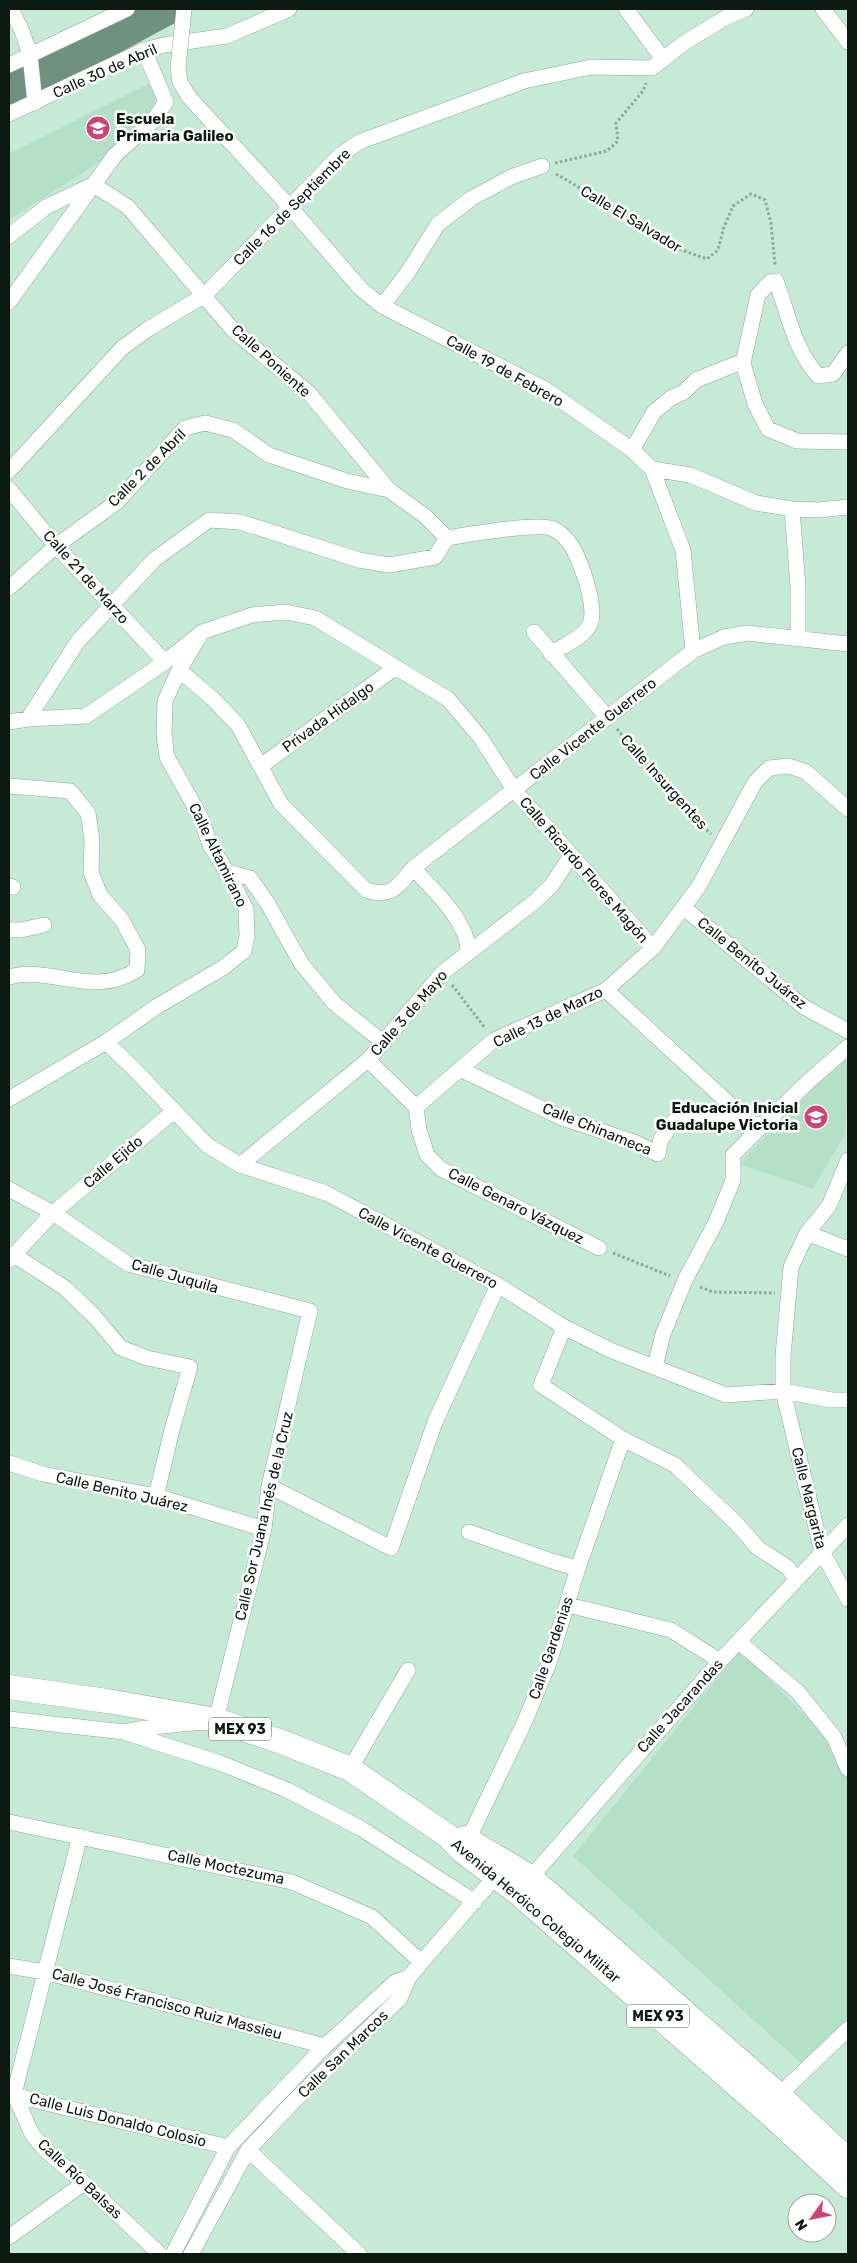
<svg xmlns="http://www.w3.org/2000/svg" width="857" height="2263" font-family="Rubik,sans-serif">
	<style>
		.built { fill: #b5e0c8 }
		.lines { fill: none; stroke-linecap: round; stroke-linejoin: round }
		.river { stroke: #719180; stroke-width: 31 }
		.street-casing { stroke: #89ab98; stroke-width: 16 }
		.primary-casing { stroke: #89ab98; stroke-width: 25 }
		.path { stroke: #8aa797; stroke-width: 3; stroke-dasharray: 2.5 2.5; stroke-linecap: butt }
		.street { stroke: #fff; stroke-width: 15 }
		.primary { stroke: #fff; stroke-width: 24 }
		.street-bridge-casing { stroke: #89ab98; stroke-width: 16; stroke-linecap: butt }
		.street-bridge { stroke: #fff; stroke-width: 15 }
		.labels { text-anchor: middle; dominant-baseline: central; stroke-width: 5; stroke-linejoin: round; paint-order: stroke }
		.shield { fill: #fff; stroke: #555e59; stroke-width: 1 }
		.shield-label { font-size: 14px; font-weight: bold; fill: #0c1912 }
		.street-label { font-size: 15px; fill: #0c1912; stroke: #fff }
		.poi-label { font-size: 15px; font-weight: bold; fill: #0c1912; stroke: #fff; text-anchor: start }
	</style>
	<rect width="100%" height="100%" fill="#c6ead6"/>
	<path class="built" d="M152,82l10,20 -61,59 -92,59v-66z
		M848,1053v45l-4,38 -31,53 -74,-25z
		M740,1650l86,86 22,42v241l-45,46 -230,-209z"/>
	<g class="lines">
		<path class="river" d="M9,89l83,-39 76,-41"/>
		<defs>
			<path id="street" d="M11,9l11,22 8,24 5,48
				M626,9l37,50
				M823,9l25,33
				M9,65l118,-56
				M178,68l2,14 9,15 101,110 71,82 21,17 163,83 87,61 20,19 31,81 10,101
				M9,114l135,-64 20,-5 63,-9 62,-27
				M94,185l34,22 105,123 76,63 80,97 36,26 22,22
				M9,236l37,-29 44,-21
				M9,302l106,-147 37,-33 14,-20 -22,-52
				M382,306l26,-34 30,-48 34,-26 39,-21 31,-11
				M848,353l-15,21 -15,2c-26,-31 -28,-58 -42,-95l-6,1 -12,13 -15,68 12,41 13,25 29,12 51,1
				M632,450l22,-38 17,-14 13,-6 12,-12 40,-16 7,-1
				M652,469l38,6 66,28 36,6 27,1 29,-3
				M9,471l113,-123 26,-19 57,-34 134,-139 20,-14 165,-61 67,-14 61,1 32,-25 41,-25 21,-9
				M9,489l47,57 109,116
				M792,509l6,78v51
				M9,588l47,-42 61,-44 68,-74 20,-5 28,7 36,25 78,26 42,9
				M202,632l-23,38 34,29 25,26 43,79 85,86c27,8 31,-3 47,-22l280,-217 31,-14 23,-4 101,11
				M534,632l73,85
				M28,719l50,-78 77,-82 54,-39 31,2 119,38 30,5 46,-8 12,-19c19,-3 93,-16 106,-9 5,2 12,8 15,12 11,13 30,67 22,83 -5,13 -28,22 -39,30
				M9,722l19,-3 58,-3 79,-54 37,-30 50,-17 34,-3 29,6 133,81 32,38 35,54 138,157
				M261,766l135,-99
				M9,786l61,5 18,22 4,27 -1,32 9,23 22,25 16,30 -1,20c-46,29 -85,-5 -128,7
				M413,868c20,22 56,54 55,84
				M227,872l23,6 18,26 33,59 34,41 49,39
				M9,886l4,1
				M683,907l121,100 44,24
				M9,930h12l23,-5
				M606,990l144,133
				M106,1042l27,26 74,77 33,20 86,28 172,92 66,42 46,23 116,45 57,-4 49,9h16
				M368,1060l48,47
				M462,1070l100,48 72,24 24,12 3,-15 14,-19 75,3 13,2 48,-46 37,-32
				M9,1099l97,-57 50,-35 68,-40 20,-16 3,-15 -1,-27 -19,-37 -17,-27 -10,-29 -33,-59 -3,-22 1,-34 14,-31
				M416,1107l78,-67 112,-50 47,-42 46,-62 56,-104 14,-14 20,-2 17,6 42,37
				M416,1107l3,23 8,25 14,14 158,79
				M848,1160l-19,46 -22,27 -16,34 -8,89v35l39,161 26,47
				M240,1165l128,-105 74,-87 91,-70 18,-17 20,-30
				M9,1189l44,24 75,51 182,47 -41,175 -5,43 -48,191c-31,5 -62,5 -92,12
				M807,1233l41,16
				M14,1255l51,33 29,28 27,32 26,10 43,9 -17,59 -17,70
				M9,1260l44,-47 121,-102
				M564,1327l-23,58 82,54 52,26 62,59 21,24 29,19 10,12
				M655,1367l8,-33 23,-56 30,-56 17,-42v-25l30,-30
				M9,1463l34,11 113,22 108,33
				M269,1486l122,62 44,-126 63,-137
				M469,1532l86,30 23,6
				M568,1605l103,25 49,31
				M739,1642l59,50 36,45 14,32
				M9,1719l115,13 96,31 67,27 75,39 113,73
				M350,1769l58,-99
				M9,1822l283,60 80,35 49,45
				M80,1836l-66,258 18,40 13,16 39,33 76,71
				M464,1848l61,-127 24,-58 29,-95 45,-129
				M525,1884l195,-223 128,-136
				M9,1966l36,6 280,74
				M9,2094l219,53
				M779,2095l69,-66
				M248,2150l111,104
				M9,2237l75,-54
				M173,2254l55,-107 97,-101 70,-64 14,-5
				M191,2254l57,-104 45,-48 107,-104 9,-21 91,-106"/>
			<path id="primary" d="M9,1687l98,14 109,19 66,22 68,27 98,67 14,15 56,42 255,224 75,69
				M465,1838l65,39 249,218 69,65"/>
		</defs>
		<use href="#street" class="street-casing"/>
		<use href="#primary" class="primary-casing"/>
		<path class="path" d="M555,163l52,-12 11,-10 -2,-18 27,-32 3,-8
			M556,174l91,53 21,18 39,14 11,-9 6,-23 9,-21 18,-12 14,6 6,23 4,42
			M617,729l78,90 16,15
			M452,985l33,43
			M613,1253l57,23
			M700,1287l13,5 62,1"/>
		<use href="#street" class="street"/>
		<use href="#primary" class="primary"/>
		<defs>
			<path id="street-bridge" d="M178,68l6,-59"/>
		</defs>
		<use href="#street-bridge" class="street-bridge-casing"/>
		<use href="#street-bridge" class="street-bridge"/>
	</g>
	<defs>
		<symbol id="school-disc" viewBox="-11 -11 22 22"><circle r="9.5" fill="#ce4276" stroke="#fff"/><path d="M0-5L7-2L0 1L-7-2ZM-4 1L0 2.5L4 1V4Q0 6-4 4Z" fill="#fff"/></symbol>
	</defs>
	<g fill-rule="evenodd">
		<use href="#school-disc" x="84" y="114" width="28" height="28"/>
		<use href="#school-disc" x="802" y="1103" width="28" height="28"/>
	</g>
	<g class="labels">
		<g class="shield">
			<rect x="209" y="1717.5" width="62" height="23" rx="4"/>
			<rect x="627" y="2004.5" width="62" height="23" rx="4"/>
		</g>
		<g class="shield-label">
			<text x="240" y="1729">MEX 93</text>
			<text x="658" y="2016">MEX 93</text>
		</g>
		<g class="street-label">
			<text transform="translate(105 71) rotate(-24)">Calle 30 de Abril</text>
			<text transform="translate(292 207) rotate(-45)">Calle 16 de Septiembre</text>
			<text transform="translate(631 219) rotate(31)">Calle El Salvador</text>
			<text transform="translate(271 361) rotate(42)">Calle Poniente</text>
			<text transform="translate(505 371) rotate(29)">Calle 19 de Febrero</text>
			<text transform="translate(147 468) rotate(-45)">Calle 2 de Abril</text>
			<text transform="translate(86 577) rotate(48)">Calle 21 de Marzo</text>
			<text transform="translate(328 717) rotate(-36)">Privada Hidalgo</text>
			<text transform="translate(593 729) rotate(-38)">Calle Vicente Guerrero</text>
			<text transform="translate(664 782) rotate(48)">Calle Insurgentes</text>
			<text transform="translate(218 855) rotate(64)">Calle Altamirano</text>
			<text transform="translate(584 870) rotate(49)">Calle Ricardo Flores Magón</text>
			<text transform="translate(752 963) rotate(39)">Calle Benito Juárez</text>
			<text transform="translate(409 1013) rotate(-49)">Calle 3 de Mayo</text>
			<text transform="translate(548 1017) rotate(-26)">Calle 13 de Marzo</text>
			<text transform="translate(597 1129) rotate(22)">Calle Chinameca</text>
			<text transform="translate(113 1162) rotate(-40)">Calle Ejido</text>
			<text transform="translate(516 1206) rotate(27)">Calle Genaro Vázquez</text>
			<text transform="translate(428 1248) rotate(28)">Calle Vicente Guerrero</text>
			<text transform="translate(175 1276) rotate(16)">Calle Juquila</text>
			<text transform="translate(122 1492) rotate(13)">Calle Benito Juárez</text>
			<text transform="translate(809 1498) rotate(76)">Calle Margarita</text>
			<text transform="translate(264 1516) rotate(-77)">Calle Sor Juana Inés de la Cruz</text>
			<text transform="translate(551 1648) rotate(-71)">Calle Gardenias</text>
			<text transform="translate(680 1706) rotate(-48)">Calle Jacarandas</text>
			<text transform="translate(226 1867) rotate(12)">Calle Moctezuma</text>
			<text transform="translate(536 1911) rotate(40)">Avenida Heróico Colegio Militar</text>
			<text transform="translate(167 2004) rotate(15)">Calle José Francisco Ruiz Massieu</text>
			<text transform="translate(343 2054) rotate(-44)">Calle San Marcos</text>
			<text transform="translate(118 2120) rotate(14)">Calle Luis Donaldo Colosio</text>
			<text transform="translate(80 2179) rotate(43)">Calle Río Balsas</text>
		</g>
		<g class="poi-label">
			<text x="116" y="119">Escuela<tspan x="116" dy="17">Primaria Galileo</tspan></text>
			<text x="798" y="1108" text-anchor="end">Educación Inicial<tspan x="798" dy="17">Guadalupe Victoria</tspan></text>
		</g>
	</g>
	<rect width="857" height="2263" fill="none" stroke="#0c1912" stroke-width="20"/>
	<g transform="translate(812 2218) rotate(237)"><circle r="24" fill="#ffffff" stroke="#9ea3a0"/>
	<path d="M0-4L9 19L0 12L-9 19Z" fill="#ce4276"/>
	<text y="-8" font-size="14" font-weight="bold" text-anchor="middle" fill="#0c1912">N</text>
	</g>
</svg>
